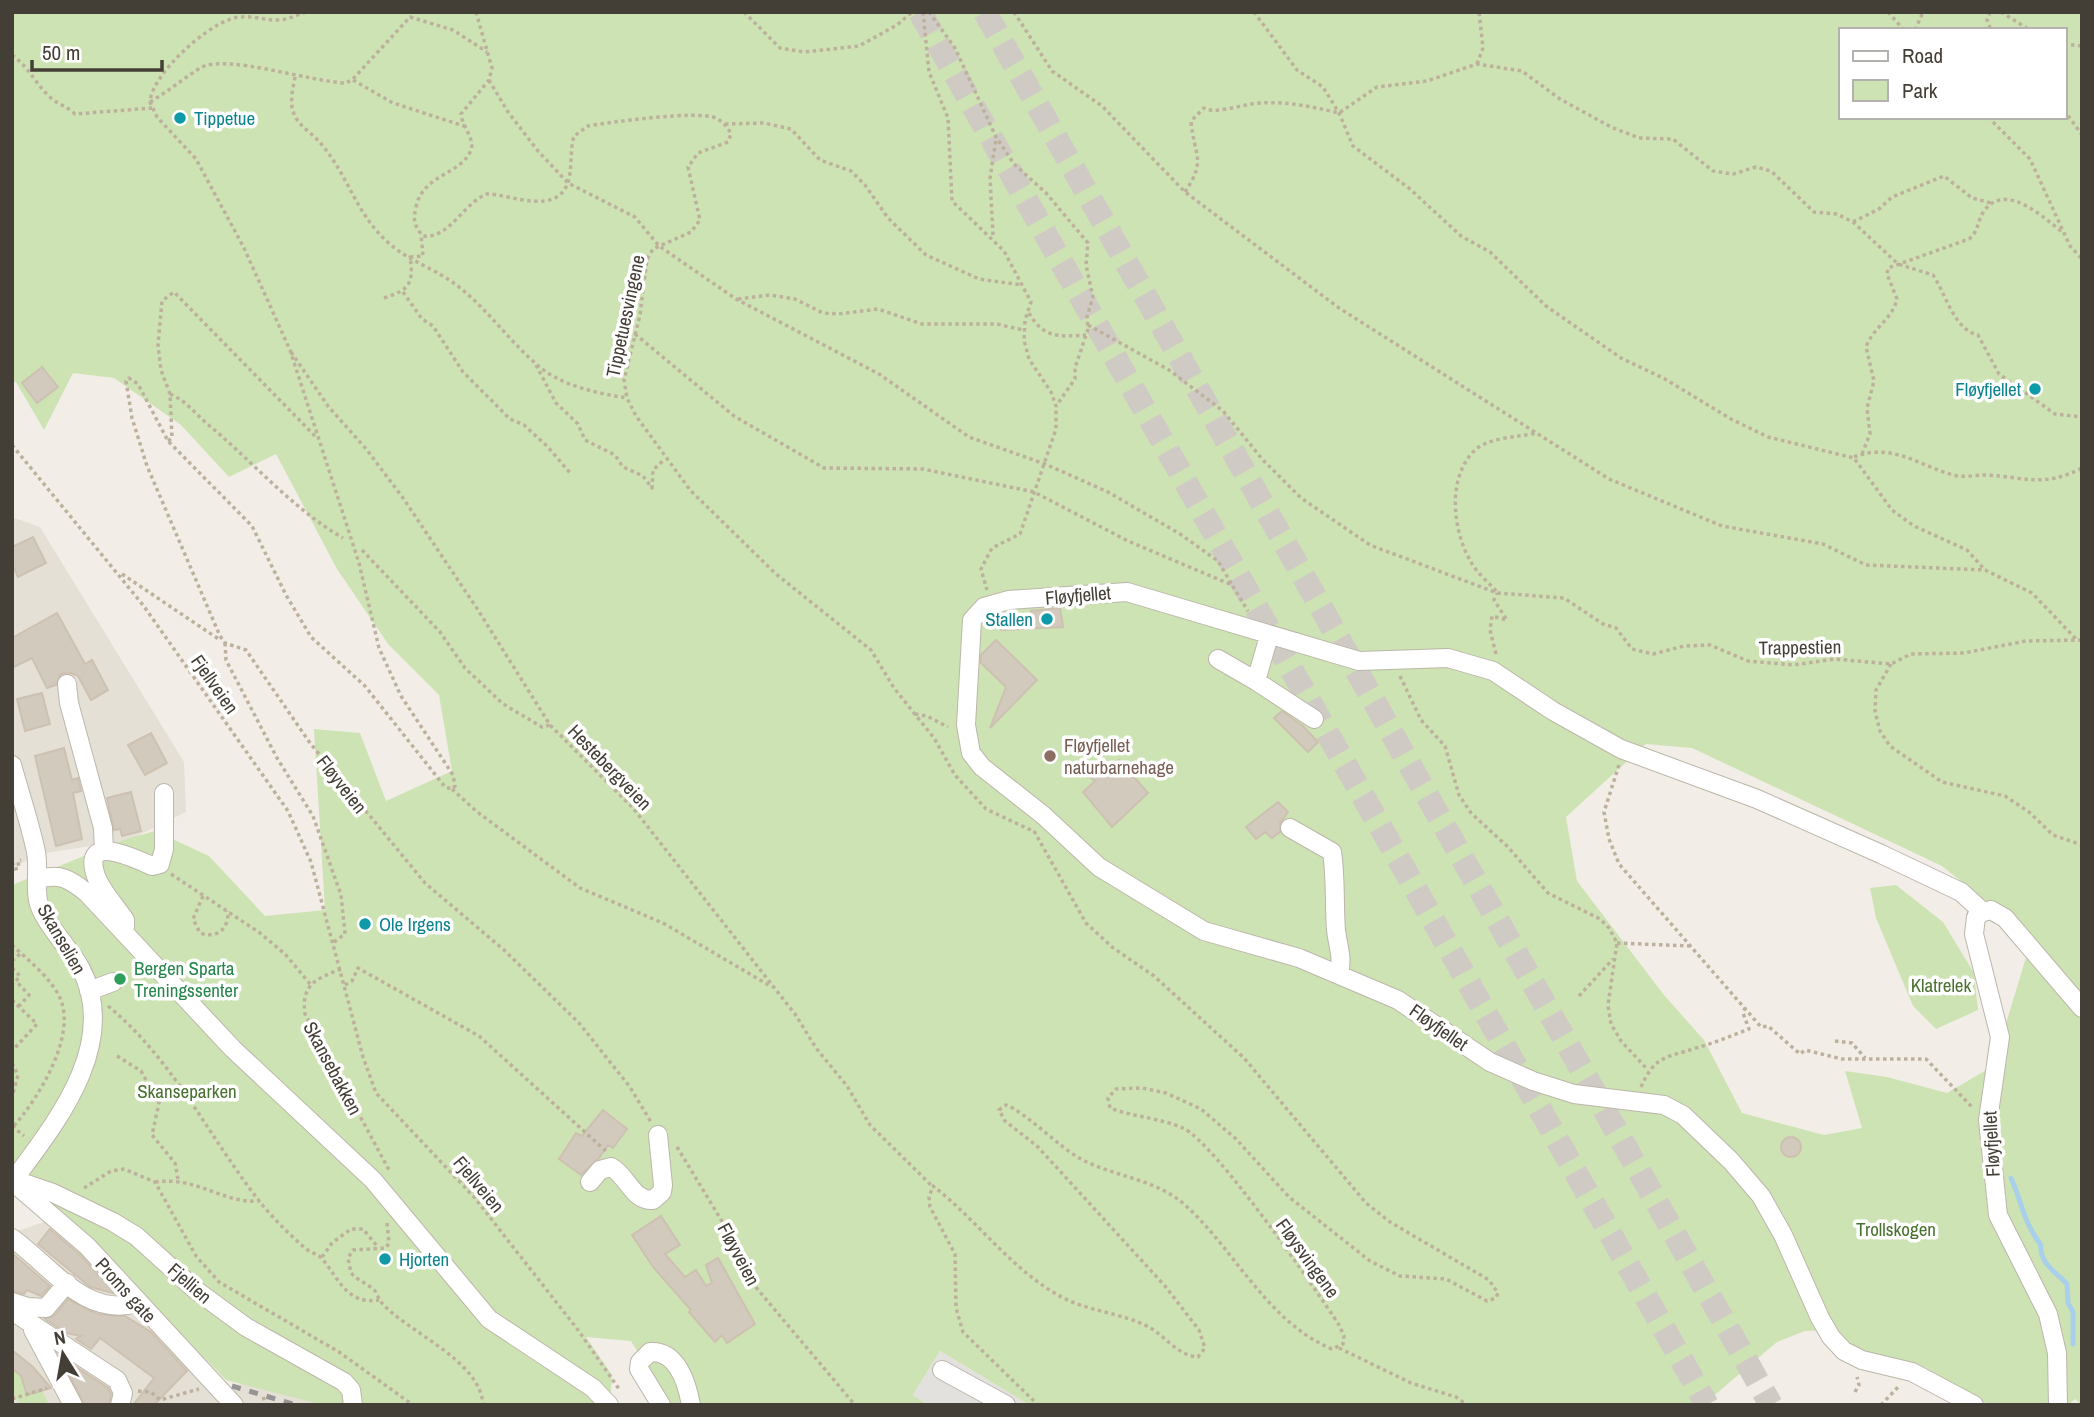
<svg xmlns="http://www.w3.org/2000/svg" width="2094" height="1417" font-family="'Archivo Narrow',sans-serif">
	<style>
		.residential { fill: #e5e0d5 }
		.green { fill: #cee3b3; fill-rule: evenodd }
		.parking { fill: #e3e1de }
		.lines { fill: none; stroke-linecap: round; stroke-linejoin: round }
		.stream { stroke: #a8d0ea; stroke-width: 5 }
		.building { fill: #d2cabd; stroke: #cdc1b1; stroke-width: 2 }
		.highway-tunnel { stroke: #cfcbc4; stroke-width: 24; stroke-dasharray: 24 12; stroke-linecap: butt }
		.minor-casing { stroke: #bcb6aa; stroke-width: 20 }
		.path { stroke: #bdb19d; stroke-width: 3.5; stroke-dasharray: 3.5 3.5; stroke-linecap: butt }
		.minor { stroke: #fff; stroke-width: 18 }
		.rail { stroke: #959595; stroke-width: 5; stroke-dasharray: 9 9; stroke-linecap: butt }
		.culture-dot { fill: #0f9aa8; stroke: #fff; stroke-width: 2.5 }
		.education-dot { fill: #8d6e63; stroke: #fff; stroke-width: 2.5 }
		.leisure-dot { fill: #2e9e5b; stroke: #fff; stroke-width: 2.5 }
		.labels { text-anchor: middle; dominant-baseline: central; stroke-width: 7; stroke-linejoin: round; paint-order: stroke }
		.culture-label { font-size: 19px; fill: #0d838f; stroke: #fff; text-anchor: start }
		.street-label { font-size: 19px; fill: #443f36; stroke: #fff }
		.education-label { font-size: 19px; fill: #785e54; stroke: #fff; text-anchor: start }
		.leisure-label { font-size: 19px; fill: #27864d; stroke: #fff; text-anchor: start }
		.park-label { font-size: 19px; fill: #49712f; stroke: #fff }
	</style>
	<rect width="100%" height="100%" fill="#f2eee7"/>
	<path class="residential" d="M12,517l28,10 144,235 2,50 -57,28 -89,14 -28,14z
		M55,1218l179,182 1,-15 41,-8 60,28h-324v-172z"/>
	<path class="green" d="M12,12h2070v1393l-7,-6 -7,6h-79l-63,-37 -67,-18 -25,-20 -29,1 -28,11 -74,63h-674l-89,-54 -27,44 15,10h-259l-38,-64 -45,-4 26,38 -2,30h-287l-97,-25 -177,-180 -37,-26v-289l114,-46 29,-8 54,25 56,60 60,-6 -11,-181 46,4 26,68 66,-30 -13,-76 -51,-51 -51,-75 -61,-115 -47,23 -48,-52 -67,-47 -41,-5 -29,57 -28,-48h-4zM1840,30h224v87h-224zM1646,744l46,4 250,118 90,72 -39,128 -46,27 -60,-16 -42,-6 17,57 -38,7 -82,-22 -38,-73 -40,-45 -87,-114 -11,-64z
		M1896,885l47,37 31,51 4,37 -42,19 -23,-23 -37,-88 -6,-30z
		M12,1367l10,10 4,18 16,-5 7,15h-29l-8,-13z"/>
	<path class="parking" d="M940,1351l89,54h-101l-15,-10z"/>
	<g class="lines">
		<path class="stream" d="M2011,1178c11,24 12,44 30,67 -2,18 16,28 26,39l1,19 5,9v32"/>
	</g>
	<path class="building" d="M42,367l16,20 -21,16 -15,-20z
		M33,537l13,26 -28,14 -6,-13v-17z
		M1060,608l3,19 -62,3 2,-16 29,2 -1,-5z
		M57,613l28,51 7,-4 16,30 -17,10 -13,-24 -7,-3 -10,1 -5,11 -9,3 -15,-30 -20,10v-30z
		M996,640l41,40 -47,48 16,-41 -25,-24v-8z
		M42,693l8,31 -25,7 -8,-32z
		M1282,711l21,15 15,16 -10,10 -34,-34z
		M151,733l16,30 -22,12 -17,-30z
		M64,748l8,32 6,-2 3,13 -8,2 9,46 -26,7 -21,-90z
		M1119,760l29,33 -36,34 -29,-35 12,-11 -6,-4 14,-12 5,5z
		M131,792l10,39 -19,5 -2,-7 -6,1 -7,-32z
		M1278,802l10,10 -8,11v9l-8,6 -7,-6 -9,7 -10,-12z
		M603,1110l24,19 -14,19 -5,-3 -9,13 -18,17 -22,-16 17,-26 6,3z
		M1781 1147a10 10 0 1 1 20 0a10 10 0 1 1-20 0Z
		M661,1216l19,29 -15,9 20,23 11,-7 10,16 6,-3 -6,-18 12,-7 37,66 -28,19 -5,-8 -7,7 -26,-30 2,-2 -38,-43 -21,-32z
		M50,1229l29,25 37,40 -26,-7 -52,-43z
		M12,1253l38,33 -9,10 -14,-6 -3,4 -12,-3z
		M68,1299l29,15 28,2 26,16 36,39 -33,34h-21l21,-27 -54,-40 -9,11 -15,-10 5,-3 -15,-3 -21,-14 9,-3z
		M12,1350l21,17 18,21 -24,7 -6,-19 -9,-8z
		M60,1356l48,32 3,6 -2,11h-25z"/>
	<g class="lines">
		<path class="highway-tunnel" d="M920,12l787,1393
			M985,12l786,1393"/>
		<defs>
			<path id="minor" d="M1269,636l-13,45 58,38
				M1218,659l38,22
				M67,684l2,19 34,125 1,23
				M12,765c8,29 18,58 24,87 3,16 -1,33 2,48 3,19 32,49 42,67 39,72 -18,148 -59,203l-9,5
				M1290,828l42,24c4,26 2,52 4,78 2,17 7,27 3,44
				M38,879c22,-6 32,0 49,14l146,156 140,131 116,139 104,69 16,17
				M1983,912l-7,5 -2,17 26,103 -12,83 10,95 50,99 9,39 1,52
				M1983,912l8,-2 14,8 77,90
				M125,927v-7c-9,-14 -26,-31 -30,-47 -12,-41 43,-13 57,-7l8,-2 4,-15v-56
				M89,991l24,-9
				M12,1179l41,14 60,29 23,14 61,55 49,36 98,55 7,8 2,15
				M590,1182l10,-12 11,-3c17,9 21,34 42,33l9,-8 1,-7 -5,-50
				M15,1184l72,62 147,159
				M12,1238c40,29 73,80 125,65
				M12,1302l16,5 18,1 21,-25
				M12,1311l105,69 6,13 -3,12
				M33,1330l40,75
				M942,1370l64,35
				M661,1405l-22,-36 1,-7 10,-10c27,-2 37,31 41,53
				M1974,1405l-62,-33 -50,-12 -18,-9 -13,-14 -11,-19 -37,-83 -22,-39 -30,-35 -48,-46 -19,-10 -90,-11 -41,-13 -43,-19 -92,-62 -99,-42 -95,-27 -105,-64 -56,-52 -61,-48 -11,-14 -5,-28 6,-105 12,-13 25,-7 118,-8 232,69 89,-3 45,13 60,40 68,38 136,50 124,55 80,38 22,20"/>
		</defs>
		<use href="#minor" class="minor-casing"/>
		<path class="path" d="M306,12c-9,3 -17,7 -26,8 -17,1 -32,-7 -49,-1 -26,8 -79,55 -81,83l7,15 39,42 48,89 46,102 69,213 20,85 22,48 52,79 2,11 -3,3 -7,-2 -80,-101 -54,-49 -25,-42 -34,-69 -84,-85 -30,-57 -9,-6 -3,3 6,37 15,48 73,170 5,7 21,7 64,93 115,140 79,67 75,73 51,64 21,35
			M476,12l16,56 -3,12 -28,34c1,12 14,25 10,36 -10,25 -48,24 -55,57 -3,13 -2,19 7,29 27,3 40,-33 64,-42 24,0 72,24 82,-15 3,-14 1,-29 5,-43l14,-10c23,-4 109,-16 128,-8 7,4 11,8 15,16l-3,8 -30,11 -10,14 12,53 -9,12 -38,17 -6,10 -7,56 -16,65 3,18 9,18 54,74 86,84 95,76 23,38 40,50 21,37 31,34 49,23
			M744,12l36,36 24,4 55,-6 38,-21 15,-13
			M923,12l6,60 19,46 4,83 52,50 27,51 -6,18 -1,20 5,19 22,33 5,14v23l-36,105 -28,14 -11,21 6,21
			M929,12l26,36 41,89 18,27 32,29 42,50 -2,22 7,32 -6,20 1,12 -13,39v11l-19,27
			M1014,12l38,59 50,35 83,86 154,116 270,171 113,47 101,18 43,21 119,5 47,23 45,47
			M1254,12l43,58 26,17 16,26 14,33 57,43 51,47 29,16 56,54 75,52 44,21 66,40 37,18 86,21 38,52 22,16 53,24 17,19
			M1888,12l16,18
			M1990,12l-3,8 4,10
			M2001,12l29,18
			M1915,30l8,-18
			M2064,44l18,2
			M12,55c17,12 24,30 39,43 8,7 16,8 24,16l77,-6
			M1477,64l6,-16 -4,-36
			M295,77c-2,11 -6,26 -1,37 5,13 20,20 28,31 27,32 35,72 69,100 20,17 47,25 68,42 28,22 48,51 75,75 23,23 62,31 93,36
			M353,80l40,23 71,23
			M489,80l19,32 30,39 30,32 67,34 24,29 77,53 143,75 90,63 76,27 63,28 72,42 38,27 14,24
			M150,102c17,-10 33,-23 50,-34 24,-15 111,14 146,15l7,-4 57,-62 43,13 34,22
			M2064,110l18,25
			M1988,117l42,42 40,87 12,13
			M725,124l39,-1 27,6 29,31 31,11 14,14 23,33 38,37 53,24 43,6
			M1185,192c22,-33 9,-35 6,-71l13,-13c9,6 35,-2 47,-4 31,-4 58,2 88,9l38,-26 50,-6 50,-17 45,7 38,28 51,28 28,11 34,1 40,32 20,3 23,-7 15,4 43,41 23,2 16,8 45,42 35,11c13,19 21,55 45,60l21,39 56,40 27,3
			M1853,222l26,-13 13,-12 52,-21 28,22 19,5
			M993,235l-3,-57 6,-39
			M403,292l19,27 11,7 30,46 47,47 14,6 24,22 22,26
			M384,298c25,-8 30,-14 26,-41l13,-1 -2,-22
			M738,299l32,-4 25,4 28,14 15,1 40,-5 44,15h75l26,6
			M1029,313c14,25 30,24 57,22
			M1088,325l81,45 54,41 40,49 38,38 69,47 127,48 67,5 39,26 13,4 16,21 21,5 31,-8 26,-1 38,16 46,4 41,-6 56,5 20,-10 53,-1 62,-12 56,-1
			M635,334l99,82 90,52 99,1 111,23 94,49 104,44 16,26
			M291,352l37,54 39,44 36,48 75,112 72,115 83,83 162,206 21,34 31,38 23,39 62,61
			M536,365l20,38 22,21 7,16 30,15 8,12 20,9 9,12 1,-18 12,-11
			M170,394c17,7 27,22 41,33 44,37 82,82 132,111
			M168,441l4,-3 -2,-44 -9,-24 -3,-25 4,-44 12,-9 141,144
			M12,445l131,160 145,206 23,51 52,195 13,36 98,104 104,133 41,59
			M1862,454l8,-20 -3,-26 7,-27 -8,-34c8,-21 26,-27 31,-48l-10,-25 1,-6 81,-29c10,-8 8,-18 15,-28 22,-31 62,9 81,23
			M1854,457c40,-16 69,12 104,19 9,1 19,-1 28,-1 39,2 57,13 96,-7
			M362,550l78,82 25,36 38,36 39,23 8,-2
			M122,574l98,66
			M1496,591c-8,-9 -19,-18 -25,-29 -18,-30 -25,-84 4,-112 14,-13 44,-13 62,-17
			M225,643l1,17 51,98 36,58 28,79 4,39 -11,8
			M1496,654l-6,-24 2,-14 15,4 -13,-20 3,-7
			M1891,664l-15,26 -1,21 5,20 10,15 52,36 63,14 24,16 24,23 29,10
			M1400,676l21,44 24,26 14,49 12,18 37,34 40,46 52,26 9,9 8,15 -9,62 3,19 10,17 27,29
			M915,714l12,2 21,11
			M1619,765l-15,47 5,27 10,25 142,163 7,-1 32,28 5,-4 37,9h84l46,48
			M452,789l24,22 104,77 83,35 109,64
			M1034,831l52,92 26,24 42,29 90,82 122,145 24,19 99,58 9,13 -2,5 -9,3 -41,-22 -46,-3 -30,-15 -81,-64 -53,-58 -35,-30 -35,-16 -24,-5 -26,1 -8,9 2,10c24,9 50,10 73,20 32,15 132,160 156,197l5,11 -1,8 -11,5c-65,-27 -96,-98 -147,-144 -30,-27 -72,-28 -106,-47 -22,-13 -54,-46 -73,-53l-7,5 6,11 32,25 128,140 34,44 6,18 -7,9c-20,-1 -33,-21 -49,-30 -29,-15 -62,-15 -91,-32 -48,-27 -81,-75 -125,-109l-4,11 1,10 25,47 1,54 7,24 75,73
			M12,862l3,7 4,-1 -1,-7 3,-1
			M171,874l89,59 25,21 26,31
			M203,896l-10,23 7,14c17,6 29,-4 28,-22
			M1617,943l73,3
			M12,945c16,15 39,33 48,53 17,38 -22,101 -47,129
			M12,961l9,-8
			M12,968l8,8 -4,5 13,14 -10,11
			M341,969c-26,10 -40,16 -36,45l84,156
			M345,985l7,-4 6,-13 121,68 128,116
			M1579,996l34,-37
			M12,1000l25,24 -25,27
			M108,1006c67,55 102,134 156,201 12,14 27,29 41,41 6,5 14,6 18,12 16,19 24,45 56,40
			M1835,1041l17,2 13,15
			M117,1056l24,15 18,32 -7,32 23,28 3,16
			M12,1063l6,12 -6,22
			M1641,1087c14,-32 25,-29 55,-39 18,-5 35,-12 53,-19l-6,-16 2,-5
			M12,1126l12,10
			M677,1147l49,81 28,57 101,120
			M155,1182c43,-6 67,22 105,19
			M84,1188l27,-17 13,-2 31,13 41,74 23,26 120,70 74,53
			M387,1223l2,20 -3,5 -33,2 -5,8 3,15c6,7 15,10 22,16 5,4 5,10 8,13 24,29 100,58 102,103
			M322,1257l10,-14 19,-14h12l14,17
			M1339,1348l72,35 45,14 11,8
			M138,1391l13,1 9,8 39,-11
			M1855,1392l4,-7 -2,-8
			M12,1399l35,-11
			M262,1399l8,-2
			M1881,1405l18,-19"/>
		<use href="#minor" class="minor"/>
		<path class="rail" d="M232,1386l64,19"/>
	</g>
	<g class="culture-dot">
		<circle cx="180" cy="118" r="7"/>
		<circle cx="2035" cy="389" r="7"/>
		<circle cx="1047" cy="619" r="7"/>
		<circle cx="365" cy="924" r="7"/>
		<circle cx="385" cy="1259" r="7"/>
	</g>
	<circle class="education-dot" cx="1050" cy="756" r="7"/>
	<circle class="leisure-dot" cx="120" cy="979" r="7"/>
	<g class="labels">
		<g class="culture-label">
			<text x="194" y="118">Tippetue</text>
			<text x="2021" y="389" text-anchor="end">Fløyfjellet</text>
			<text x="1033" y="619" text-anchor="end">Stallen</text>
			<text x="379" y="924">Ole Irgens</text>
			<text x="399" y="1259">Hjorten</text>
		</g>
		<g class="street-label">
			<text transform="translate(625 316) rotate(-78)">Tippetuesvingene</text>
			<text transform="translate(1078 595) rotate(-5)">Fløyfjellet</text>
			<text transform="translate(1800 647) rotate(-1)">Trappestien</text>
			<text transform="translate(215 684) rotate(55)">Fjellveien</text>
			<text transform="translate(610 767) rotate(46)">Hestebergveien</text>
			<text transform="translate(342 784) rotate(52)">Fløyveien</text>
			<text transform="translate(62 939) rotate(60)">Skanselien</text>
			<text transform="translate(1439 1027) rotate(35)">Fløyfjellet</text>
			<text transform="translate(333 1068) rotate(62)">Skansebakken</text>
			<text transform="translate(1991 1144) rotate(-93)">Fløyfjellet</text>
			<text transform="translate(479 1184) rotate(50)">Fjellveien</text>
			<text transform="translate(739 1254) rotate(62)">Fløyveien</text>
			<text transform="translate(1308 1258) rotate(54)">Fløysvingene</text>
			<text transform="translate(190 1283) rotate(41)">Fjellien</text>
			<text transform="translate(126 1290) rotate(48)">Proms gate</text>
		</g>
		<g class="education-label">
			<text x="1064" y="745">Fløyfjellet<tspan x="1064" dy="22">naturbarnehage</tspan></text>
		</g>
		<g class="leisure-label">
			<text x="134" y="968">Bergen Sparta<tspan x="134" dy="22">Treningssenter</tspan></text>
		</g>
		<g class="park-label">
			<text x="1941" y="985">Klatrelek</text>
			<text x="187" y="1091">Skanseparken</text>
			<text x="1896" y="1229">Trollskogen</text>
		</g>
	</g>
	<rect width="2094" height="1417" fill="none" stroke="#443f36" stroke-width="28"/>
	<rect x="1839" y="28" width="228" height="91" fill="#ffffff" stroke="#b4b2af" stroke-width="2"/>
	<rect x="1853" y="51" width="35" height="10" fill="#ffffff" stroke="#b4b2af" stroke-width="2"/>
	<text x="1902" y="63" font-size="21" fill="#443f36">Road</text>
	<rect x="1853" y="80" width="35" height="21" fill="#cee3b3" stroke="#b4b2af" stroke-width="2"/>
	<text x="1902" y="98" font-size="21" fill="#443f36">Park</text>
	<g transform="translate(63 1354) rotate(349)" stroke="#ffffff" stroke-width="5" paint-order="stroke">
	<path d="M0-5L12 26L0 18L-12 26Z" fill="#443f36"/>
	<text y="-10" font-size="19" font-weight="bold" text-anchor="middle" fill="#443f36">N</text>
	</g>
	<path d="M32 60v10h130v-10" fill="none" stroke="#443f36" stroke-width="3.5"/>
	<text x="42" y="60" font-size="21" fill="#443f36" stroke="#ffffff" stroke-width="5" paint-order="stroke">50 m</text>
</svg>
